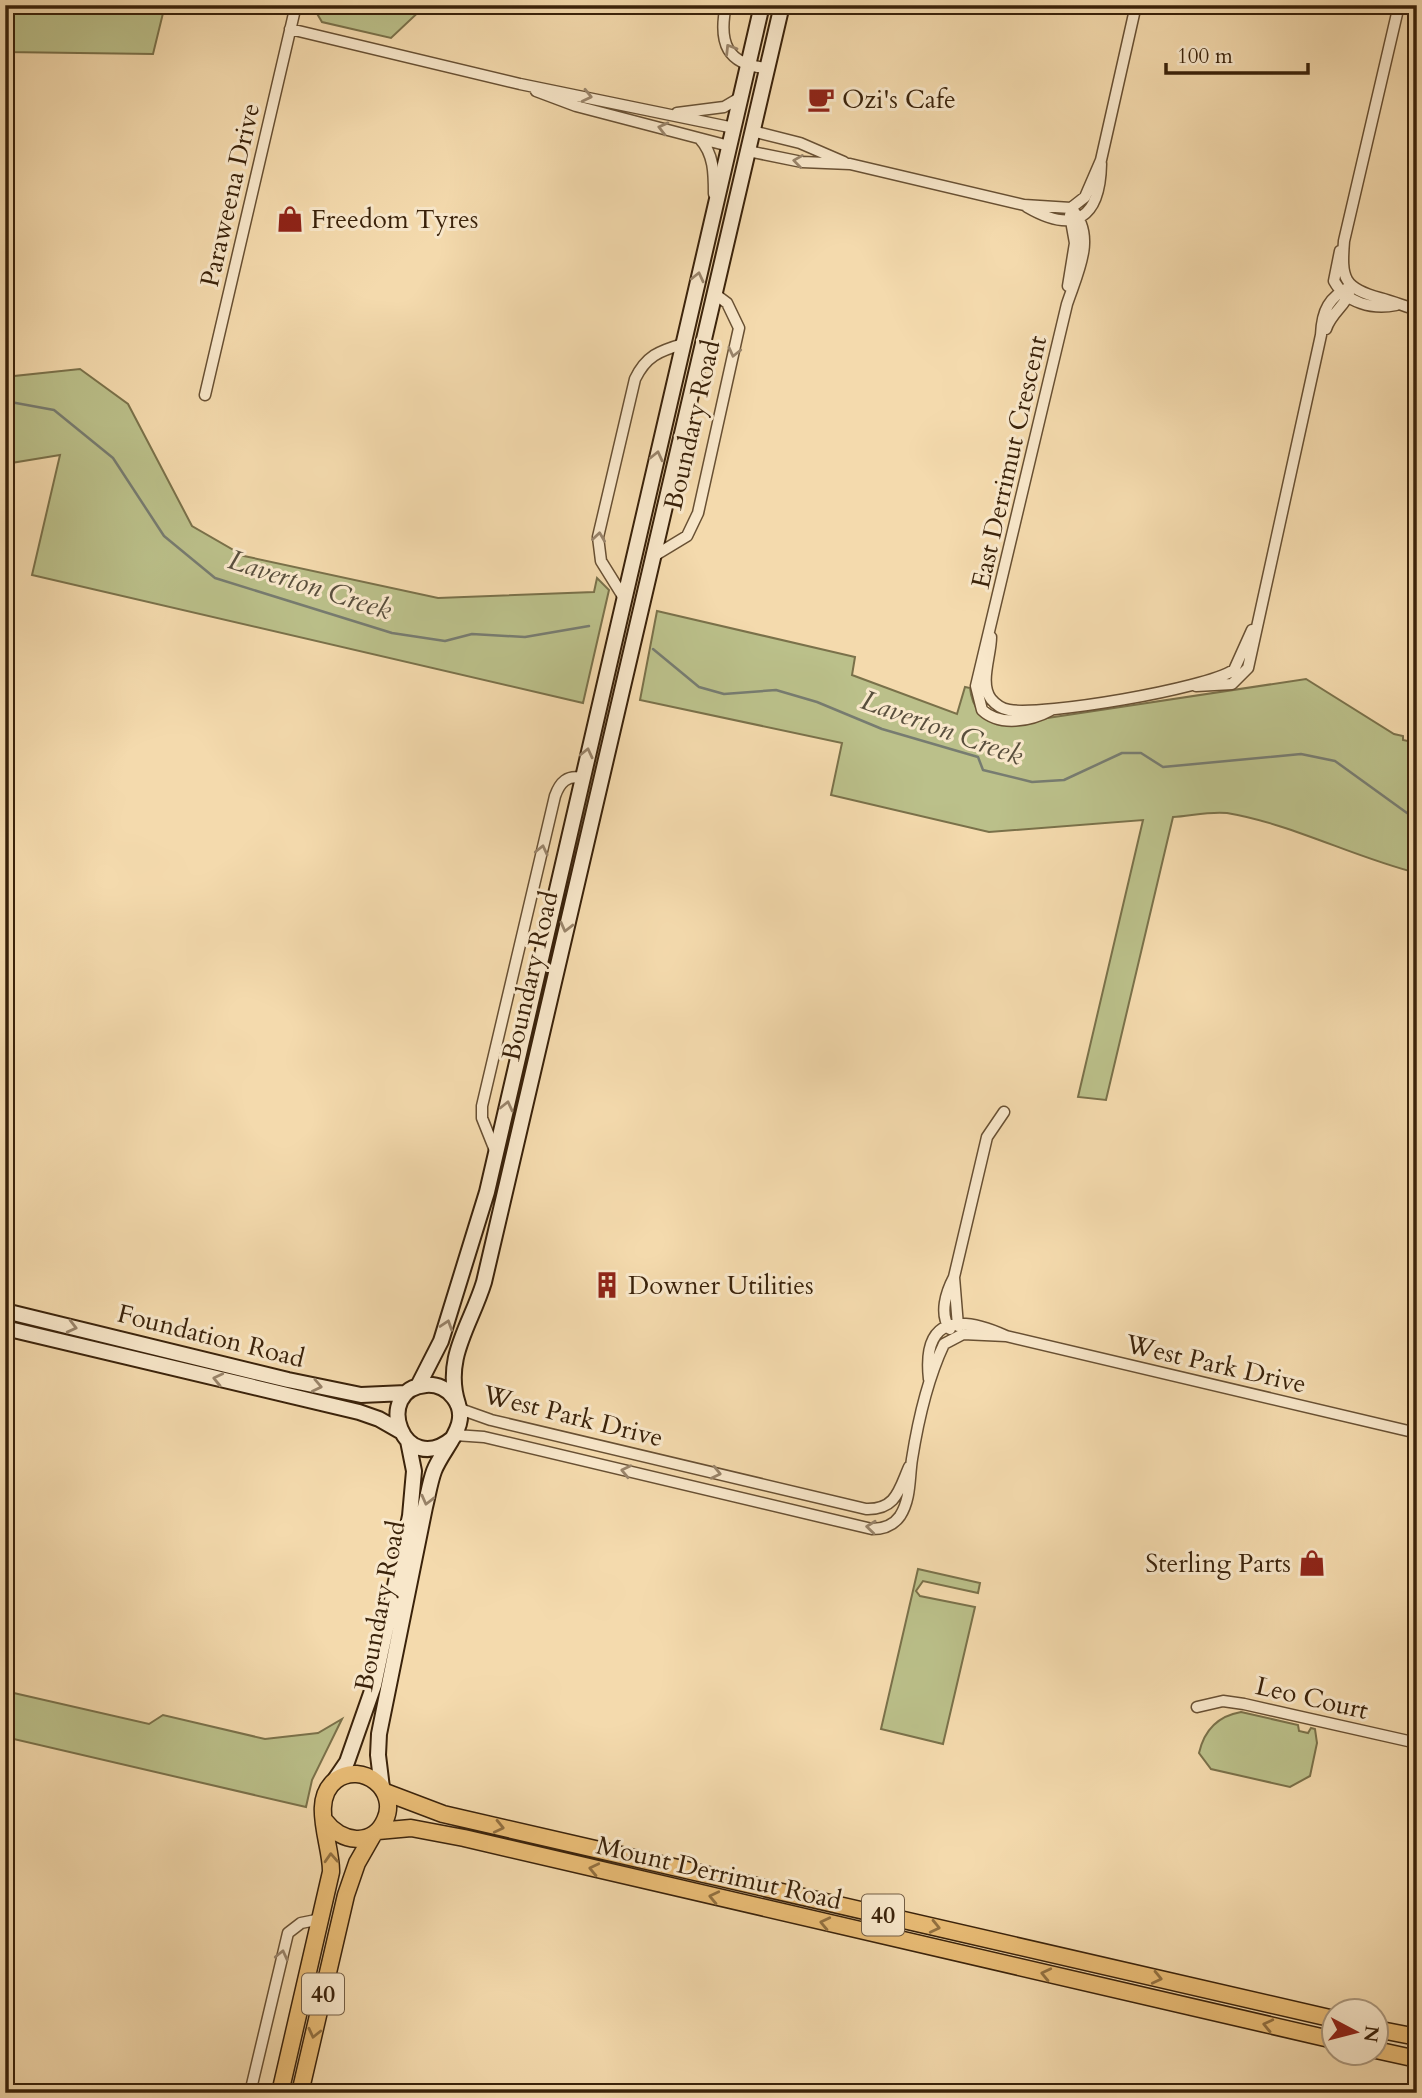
<svg xmlns="http://www.w3.org/2000/svg" width="1422" height="2098" font-family="Cardo,serif">
	<style>
		.green { fill: #bbc08a; stroke: #7a714a; stroke-width: 2 }
		.lines { fill: none; stroke-linecap: round; stroke-linejoin: round }
		.stream { stroke: #777c71; stroke-width: 2.5 }
		.street-casing { stroke: #685033; stroke-width: 13 }
		.secondary-casing { stroke: #3a220a; stroke-width: 18 }
		.primary-casing { stroke: #3a220a; stroke-width: 19 }
		.street { stroke: #f8e7ca; stroke-width: 10 }
		.secondary { stroke: #f8e7ca; stroke-width: 14 }
		.primary { stroke: #eabd76; stroke-width: 16 }
		.oneway { stroke: #99846a }
		.oneway2 { stroke: #927040 }
		.labels { text-anchor: middle; dominant-baseline: central; stroke-width: 6; stroke-linejoin: round; paint-order: stroke }
		.shield { fill: #f8e7ca; stroke: #735d44; stroke-width: 2 }
		.shield-label { font-size: 24px; font-weight: bold; fill: #3a220a }
		.poi-label { font-size: 26px; fill: #3a220a; stroke: #f8e7ca; text-anchor: start }
		.street-label { font-size: 26px; fill: #3a220a; stroke: #f8e7ca }
		.water-label { font-size: 28px; font-style: italic; fill: #594f3d; stroke: #f8e7ca }
	</style>
	<rect width="100%" height="100%" fill="#f4daad"/>
	<filter id="stains"><feTurbulence type="fractalNoise" baseFrequency=".00286" numOctaves="4"/><feColorMatrix values="0 0 0 0 .2 0 0 0 0 .09 0 0 0 0 .02 0 0 0 .5 -.17"/></filter>
	<radialGradient id="worn" r=".72"><stop offset=".6" stop-color="#630" stop-opacity="0"/><stop offset="1" stop-color="#630" stop-opacity=".3"/></radialGradient>
	<path class="green" d="M5,5h160l-12,49 -148,-2z
		M312,5h114l-35,33 -69,-16z
		M80,369l48,35 64,122 52,30 194,42 156,-6 3,-14 12,12 -26,113 -551,-128 28,-120 -55,9v-87z
		M657,611l198,46 -3,18 105,39 8,-27 5,1c2,19 12,32 31,37l305,-46 88,55 9,2v4l14,3v130c-64,-16 -125,-49 -190,-60 -17,-2 -37,3 -54,4l-67,283 -28,-3 65,-277 -154,12 -158,-37 11,-52 -202,-43z
		M918,1569l62,14 -2,10 -55,-12 -7,10 4,5 55,11 -32,137 -62,-15z
		M5,1691l144,33 14,-9 102,24 53,-6 24,-14 -30,61 -6,27 -301,-70z
		M1241,1712l57,13 1,6 9,2 3,-5 4,1 2,14 -7,33 -20,11 -79,-18 -12,-16c5,-22 19,-37 42,-41z"/>
	<g class="lines">
		<path class="stream" d="M5,401l49,9 59,48 51,78 51,42 177,55 53,8 27,-7 53,3 64,-11
			M653,649l46,38 25,7 52,-4 41,12 65,27 96,28 5,13 49,12 32,-2 58,-27h19l22,14 138,-13 34,7 72,52h10"/>
		<defs>
			<path id="street" d="M726,5c-8,38 1,60 41,63
				M1399,5l-55,236c-3,37 -1,47 36,57 12,3 24,8 37,12
				M290,29l230,55 214,44
				M536,91l40,15 153,40
				M677,113l47,-6 17,-10
				M752,131l48,12 44,19
				M700,139c14,15 14,35 14,55
				M748,151l54,11 48,2 174,41 47,3 14,-11 16,-37 35,-155
				M1027,207c48,28 73,11 74,-43
				M1340,251l-6,30c12,22 39,29 62,24
				M1068,286l7,-43 -5,-28
				M1326,329c5,-16 20,-24 23,-36
				M205,395l91,-390
				M654,556l33,-20 11,-23 41,-185 -12,-25 -12,-9
				M624,598l-23,-37 -3,-24 37,-158c11,-23 24,-28 48,-35
				M991,637c0,19 -12,46 0,62 5,6 12,10 18,11 35,6 195,-21 225,-40l18,-40
				M1196,686l36,-2 16,-16 73,-333c1,-25 8,-38 30,-49
				M1051,710c-20,11 -51,17 -69,0l-6,-24 91,-382c11,-33 30,-68 4,-96
				M496,1153l-14,-35v-12l73,-310c5,-14 12,-21 27,-18
				M958,1326l-4,-49 33,-140 17,-25
				M950,1329c-11,-15 -4,-37 4,-52
				M929,1379c-7,-63 31,-64 77,-43l411,97
				M460,1409l31,11 375,89c30,1 33,-19 43,-42
				M455,1435l29,2 388,92c11,0 21,-3 28,-13 11,-17 9,-38 12,-57 6,-38 16,-81 32,-115l19,-10 43,2
				M1197,1707l26,-6 21,3 173,39
				M250,2093l38,-160 13,-10 20,-4"/>
			<path id="secondary" d="M5,1311l283,69 73,15 45,-2
				M5,1328l354,84 20,7 21,12
				M418,1386l23,-45 46,-149 275,-1187
				M458,1404c-15,-46 13,-79 26,-122l298,-1277
				M334,1781l13,-19 27,-77 36,-169 4,-45 -6,-30
				M382,1788l-4,-33 1,-21 46,-227c3,-12 5,-25 9,-36 9,-24 39,-48 20,-73 -6,-9 -17,-14 -28,-13 -54,4 -23,95 27,53"/>
			<path id="primary" d="M385,1792l58,22 891,205
				M378,1831l33,-3 53,10 870,202
				M1376,2029l41,8
				M1376,2050l41,9
				M280,2093l51,-221c1,-27 -22,-72 5,-92 26,-19 63,10 49,40 -12,28 -45,22 -60,1
				M300,2093l46,-198 11,-32 16,-28"/>
		</defs>
		<use href="#street" class="street-casing"/>
		<use href="#secondary" class="secondary-casing"/>
		<use href="#primary" class="primary-casing"/>
		<use href="#street" class="street"/>
		<use href="#secondary" class="secondary"/>
		<use href="#primary" class="primary"/>
	</g>
	<defs><path id="oneway-chevron" d="M-2-3.5L2.5 0L-2 3.5" fill="none" stroke-width="1.6" stroke-linecap="round" stroke-linejoin="round" transform="scale(1.75)"/></defs>
	<g class="oneway">
		<use href="#oneway-chevron" transform="translate(730 49) rotate(-122)"/>
		<use href="#oneway-chevron" transform="translate(587 96) rotate(13)"/>
		<use href="#oneway-chevron" transform="translate(663 128) rotate(-166)"/>
		<use href="#oneway-chevron" transform="translate(798 161) rotate(-172)"/>
		<use href="#oneway-chevron" transform="translate(698 277) rotate(-77)"/>
		<use href="#oneway-chevron" transform="translate(734 352) rotate(103)"/>
		<use href="#oneway-chevron" transform="translate(657 456) rotate(-77)"/>
		<use href="#oneway-chevron" transform="translate(599 537) rotate(-82)"/>
		<use href="#oneway-chevron" transform="translate(587 753) rotate(-77)"/>
		<use href="#oneway-chevron" transform="translate(542 850) rotate(-77)"/>
		<use href="#oneway-chevron" transform="translate(566 927) rotate(104)"/>
		<use href="#oneway-chevron" transform="translate(507 1106) rotate(-77)"/>
		<use href="#oneway-chevron" transform="translate(447 1325) rotate(-72)"/>
		<use href="#oneway-chevron" transform="translate(72 1327) rotate(14)"/>
		<use href="#oneway-chevron" transform="translate(218 1379) rotate(-167)"/>
		<use href="#oneway-chevron" transform="translate(317 1386) rotate(12)"/>
		<use href="#oneway-chevron" transform="translate(626 1471) rotate(-167)"/>
		<use href="#oneway-chevron" transform="translate(716 1473) rotate(13)"/>
		<use href="#oneway-chevron" transform="translate(427 1500) rotate(104)"/>
		<use href="#oneway-chevron" transform="translate(871 1527) rotate(-174)"/>
		<use href="#oneway-chevron" transform="translate(282 1955) rotate(-77)"/>
	</g>
	<g class="oneway2">
		<use href="#oneway-chevron" transform="translate(499 1827) rotate(13)"/>
		<use href="#oneway-chevron" transform="translate(331 1858) rotate(-93)"/>
		<use href="#oneway-chevron" transform="translate(594 1869) rotate(-167)"/>
		<use href="#oneway-chevron" transform="translate(714 1897) rotate(-167)"/>
		<use href="#oneway-chevron" transform="translate(825 1923) rotate(-167)"/>
		<use href="#oneway-chevron" transform="translate(935 1927) rotate(13)"/>
		<use href="#oneway-chevron" transform="translate(1046 1974) rotate(-167)"/>
		<use href="#oneway-chevron" transform="translate(1157 1978) rotate(13)"/>
		<use href="#oneway-chevron" transform="translate(1268 2025) rotate(-167)"/>
		<use href="#oneway-chevron" transform="translate(314 2033) rotate(103)"/>
	</g>
	<defs>
		<symbol id="cafe-bare" viewBox="-9 -9 18 18"><path d="M-5.5-4.5H6V0H3Q3 3.5 0 3.5H-2.5Q-5.5 3.5-5.5 0ZM3-3.2v2h1.7v-2ZM-6 4.5H4V6H-6Z" fill="#8f2418" stroke="#f8e7ca" stroke-width="2.5" paint-order="stroke"/></symbol>
		<symbol id="shop-bare" viewBox="-9 -9 18 18"><path d="M-5-2.5h2.3a2.7 3.5 0 0 1 5.4 0H5L5.5 6h-11ZM-1.5-2.5h3a1.5 2.3 0 0 0-3 0Z" fill="#8f2418" stroke="#f8e7ca" stroke-width="2.5" paint-order="stroke"/></symbol>
		<symbol id="building-bare" viewBox="-9 -9 18 18"><path d="M-4-6H4V6H1V3H-1V6H-4ZM-2.5-4.3h1.7v1.8h-1.7ZM.8-4.3h1.7v1.8H.8ZM-2.5-1h1.7V.8h-1.7ZM.8-1h1.7V.8H.8Z" fill="#8f2418" stroke="#f8e7ca" stroke-width="2.5" paint-order="stroke"/></symbol>
	</defs>
	<g fill-rule="evenodd">
		<use href="#cafe-bare" x="802" y="80" width="38" height="38"/>
		<use href="#shop-bare" x="271" y="200" width="38" height="38"/>
		<use href="#building-bare" x="588" y="1266" width="38" height="38"/>
		<use href="#shop-bare" x="1293" y="1544" width="38" height="38"/>
	</g>
	<g class="labels">
		<g class="shield">
			<rect x="862" y="1894.5" width="42" height="41" rx="5"/>
			<rect x="302" y="1973.5" width="42" height="41" rx="5"/>
		</g>
		<g class="shield-label">
			<text x="883" y="1915">40</text>
			<text x="323" y="1994">40</text>
		</g>
		<g class="poi-label">
			<text x="842" y="99">Ozi's Cafe</text>
			<text x="311" y="219">Freedom Tyres</text>
			<text x="628" y="1285">Downer Utilities</text>
			<text x="1291" y="1563" text-anchor="end">Sterling Parts</text>
		</g>
		<g class="street-label">
			<text transform="translate(230 195) rotate(-77)">Paraweena Drive</text>
			<text transform="translate(692 425) rotate(-77)">Boundary Road</text>
			<text transform="translate(1009 462) rotate(-77)">East Derrimut Crescent</text>
			<text transform="translate(530 976) rotate(-77)">Boundary Road</text>
			<text transform="translate(211 1336) rotate(14)">Foundation Road</text>
			<text transform="translate(1216 1364) rotate(13)">West Park Drive</text>
			<text transform="translate(573 1416) rotate(14)">West Park Drive</text>
			<text transform="translate(380 1606) rotate(-79)">Boundary Road</text>
			<text transform="translate(1312 1698) rotate(13)">Leo Court</text>
			<text transform="translate(719 1873) rotate(13)">Mount Derrimut Road</text>
		</g>
		<g class="water-label">
			<text transform="translate(310 585) rotate(18)">Laverton Creek</text>
			<text transform="translate(942 728) rotate(20)">Laverton Creek</text>
		</g>
	</g>
	<rect width="1422" height="2098" fill="none" stroke="#f4daad" stroke-width="28"/>
	<rect x="7" y="7" width="1408" height="2084" fill="none" stroke="#3a220a" stroke-width="3.5"/>
	<rect x="14" y="14" width="1394" height="2070" fill="none" stroke="#3a220a" stroke-width="2"/>
	<g transform="translate(1355 2032) rotate(97)"><circle r="33" fill="#f8e7ca" stroke="#ac987d" stroke-width="2"/>
	<path d="M0-5L12 26L0 18L-12 26Z" fill="#8f2418"/>
	<text y="-10" font-size="19" font-weight="bold" text-anchor="middle" fill="#3a220a">N</text>
	</g>
	<path d="M1166 63v10h142v-10" fill="none" stroke="#3a220a" stroke-width="3.5"/>
	<text x="1177" y="63" font-size="21" fill="#3a220a" stroke="#f8e7ca" stroke-width="5" paint-order="stroke">100 m</text>
	<rect width="100%" height="100%" filter="url(#stains)"/>
	<rect width="100%" height="100%" fill="url(#worn)"/>
</svg>
